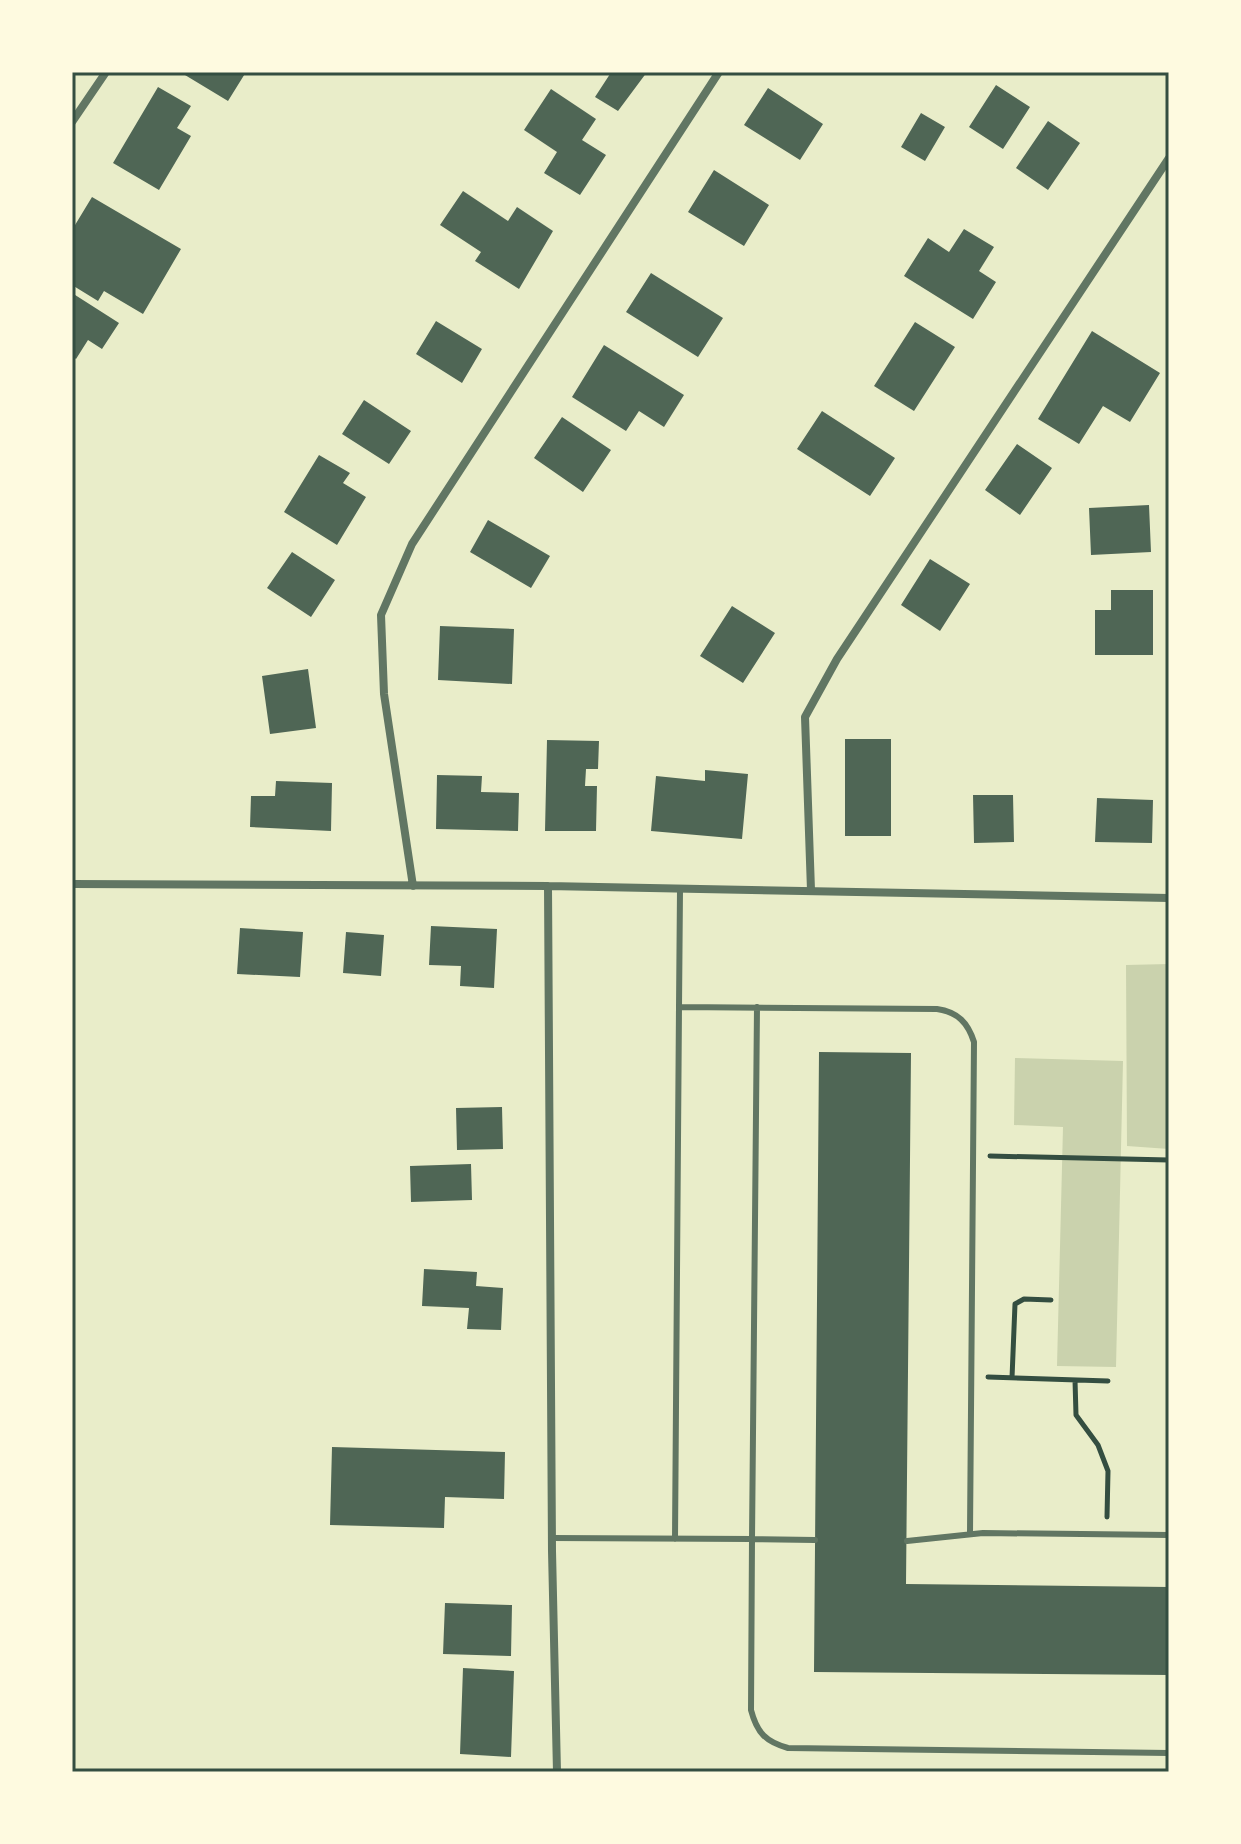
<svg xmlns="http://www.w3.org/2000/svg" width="1241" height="1844" font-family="Mulish,sans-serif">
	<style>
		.green { fill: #cad2ad }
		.building { fill: #4f6655 }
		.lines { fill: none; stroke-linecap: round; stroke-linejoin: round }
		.path { stroke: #344e41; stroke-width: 5 }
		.service { stroke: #617663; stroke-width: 6 }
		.minor { stroke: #617663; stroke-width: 8 }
		.neatline { fill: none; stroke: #344e41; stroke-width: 3 }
	</style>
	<rect width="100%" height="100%" fill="#e9edc9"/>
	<path class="green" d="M1169,964v185l-42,-3 -1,-181z
		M1015,1058l108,3 -7,306 -59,-1 6,-239 -49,-2z"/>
	<path class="building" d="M180,72h66l-18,29z
		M607,72h40l-29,39 -23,-14 15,-23z
		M996,85l34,22 -27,42 -34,-22z
		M158,87l33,19 -14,22 14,8 -32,54 -46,-27z
		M768,88l55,36 -23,36 -56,-35z
		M551,89l45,30 -14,21 24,15 -26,40 -36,-22 13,-21 -33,-22z
		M921,113l24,14 -20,34 -24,-14z
		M1048,121l32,22 -32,47 -32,-22z
		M714,170l55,35 -25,41 -56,-34z
		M463,191l45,30 9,-14 36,24 -34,58 -44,-28 6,-9 -41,-27z
		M92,197l89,52 -38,65 -39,-23 -6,10 -26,-16v-55z
		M964,229l30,18 -15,24 17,11 -23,37 -69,-43 24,-38 21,14z
		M651,273l72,45 -25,39 -72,-45z
		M72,293l47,30 -17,26 -14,-9 -12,19 -4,-3z
		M436,321l46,28 -20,34 -46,-29z
		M915,322l40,25 -41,64 -40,-25z
		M1092,331l68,42 -30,49 -27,-16 -24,38 -41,-25z
		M604,345l80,50 -20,32 -25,-16 -13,20 -54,-34z
		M364,400l47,31 -22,33 -47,-30z
		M822,411l73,47 -25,38 -73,-47z
		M562,417l49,33 -28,42 -49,-34z
		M1017,444l35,24 -32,47 -35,-25z
		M319,455l31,18 -7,10 23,14 -29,48 -53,-33z
		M1149,505l2,47 -60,3 -2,-47z
		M488,520l62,36 -19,32 -61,-36z
		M292,552l43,28 -24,37 -44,-29z
		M930,559l40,25 -30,47 -39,-26z
		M1111,590h42v65h-58v-45h16z
		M732,606l43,27 -32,50 -43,-27z
		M440,626l74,3 -2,55 -74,-4z
		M308,669l8,59 -46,6 -8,-58z
		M845,739h46v97h-46z
		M547,740l52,1 -1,28h-12l-1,17h12l-1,45h-51z
		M705,770l43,4 -6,65 -91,-8 5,-55 49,5z
		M437,775l45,1 -1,16 38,1 -1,38 -82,-2z
		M276,781l56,2 -1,48 -81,-4 1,-31h24z
		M973,795h40l1,47 -40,1z
		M1097,798l56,2 -1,43 -57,-1z
		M431,926l66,3 -3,59 -34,-2 1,-20 -32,-1z
		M240,928l63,4 -3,45 -63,-3z
		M346,932l38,3 -3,41 -38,-3z
		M819,1052l92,1 -5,531 263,3v88l-355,-3z
		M502,1107l1,42 -46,1 -1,-42z
		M471,1164l1,36 -61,2 -1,-36z
		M424,1269l53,3 -1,14 27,2 -2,42 -34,-1 2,-21 -47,-2z
		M332,1447l173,5 -1,47 -59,-2 -1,31 -114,-3z
		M445,1603l67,2 -1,51 -68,-2z
		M463,1668l51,3 -3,86 -51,-3z"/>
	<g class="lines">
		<path class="path" d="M990,1156l179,4
			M988,1377l120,4
			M1012,1378l3,-74 9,-5 27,1
			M1075,1380l1,35 22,30 10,26 -1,46"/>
		<path class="service" d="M680,890l-1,117 258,2c21,3 31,14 37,33l-4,492
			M552,1538l200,1 5,-532
			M675,1539l4,-532
			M815,1540l-63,-1 -1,171c6,23 15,32 37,38l381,5
			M907,1541l76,-8 186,2"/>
		<path class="minor" d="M72,122l34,-50
			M72,884l476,2 621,12
			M413,886l-29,-192 -3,-79 31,-71 307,-472
			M548,886l4,665 5,221
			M811,890l-6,-173 32,-58 332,-501"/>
	</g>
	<rect width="1241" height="1844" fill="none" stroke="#fefae0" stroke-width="148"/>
	<rect x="74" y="74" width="1093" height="1696" class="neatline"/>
</svg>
